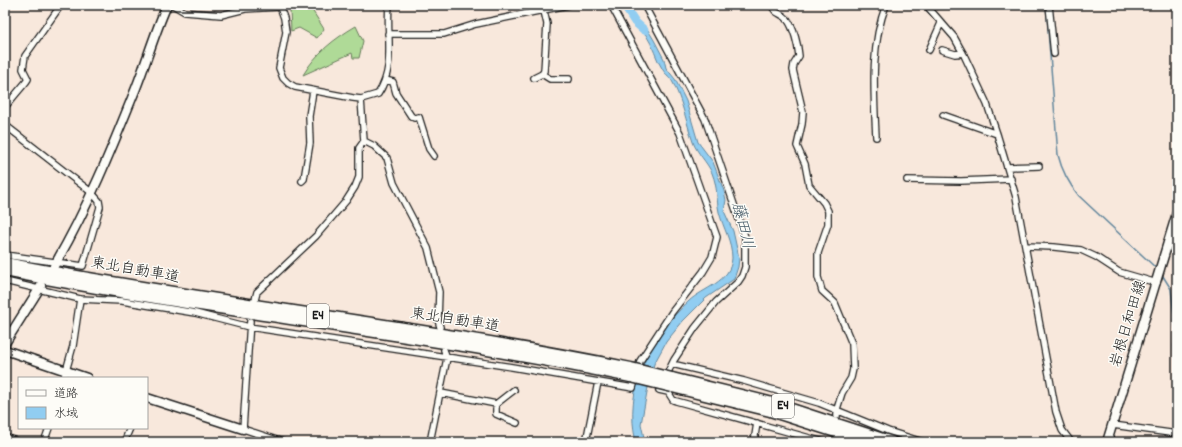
<svg xmlns="http://www.w3.org/2000/svg" width="1182" height="447" font-family="Dekko,'Klee One',sans-serif">
	<style>
		.green { fill: #afda97; stroke: #667b5a }
		.water { fill: #91cdf1; stroke: #62869c }
		.lines { fill: none; stroke-linecap: round; stroke-linejoin: round }
		.stream { stroke: #62869c; stroke-width: 1.5 }
		.river { stroke: #91cdf1; stroke-width: 9 }
		.street-casing { stroke: #1c1c1c; stroke-width: 8 }
		.secondary-casing { stroke: #1c1c1c; stroke-width: 11 }
		.highway-casing { stroke: #1c1c1c; stroke-width: 13 }
		.street { stroke: #fdfcf7; stroke-width: 5.5 }
		.secondary { stroke: #fdfcf7; stroke-width: 8 }
		.highway { stroke: #fdfcf7; stroke-width: 10 }
		.highway-bridge-casing { stroke: #1c1c1c; stroke-width: 13; stroke-linecap: butt }
		.highway-bridge { stroke: #fdfcf7; stroke-width: 10 }
		.labels { text-anchor: middle; dominant-baseline: central; stroke-width: 3; stroke-linejoin: round; paint-order: stroke }
		.shield { fill: #fdfcf7; stroke: #605f5e; stroke-width: 1 }
		.shield-label { font-size: 14px; font-weight: bold; fill: #1c1c1c }
		.street-label { font-size: 15px; fill: #1c1c1c; stroke: #fdfcf7 }
		.water-label { font-size: 16px; font-style: italic; fill: #455a67; stroke: #fdfcf7 }
	</style>
	<rect width="100%" height="100%" fill="#f8e8dc"/>
	<filter id="ink" filterUnits="userSpaceOnUse"><feTurbulence type="fractalNoise" baseFrequency=".025" numOctaves="2"/><feDisplacementMap in="SourceGraphic" scale="8" xChannelSelector="R" yChannelSelector="G"/><feConvolveMatrix kernelMatrix="1 2 1 2 8 2 1 2 1" color-interpolation-filters="sRGB"/></filter>
	<g filter="url(#ink)">
		<path class="green" d="M290,10h22l12,19 -7,9 -18,-10 -8,3z
			M356,26l7,15 -4,17h-6l-1,-5 -49,22c13,-22 31,-36 53,-49z"/>
		<path class="water" d="M635,22l13,8 6,10 10,19 2,9 9,11 11,22 12,41 15,20 11,29 2,9 -2,11 9,20 6,27 -1,9 -4,12 -28,19 -23,23 -17,21 -12,22 -7,28 -6,32 4,18h-9c-13,-52 14,-106 53,-141 14,-13 42,-19 43,-43 0,-17 -9,-30 -13,-46 -3,-14 -1,-24 -7,-39 -5,-11 -15,-20 -19,-31 -7,-20 -11,-44 -22,-63 -2,-3 -6,-5 -8,-9 -7,-10 -10,-25 -17,-35 -3,-6 -9,-6 -11,-13z"/>
		<g class="lines">
			<path class="stream" d="M1046,5l12,150c4,16 11,29 21,41l78,73
				M1161,273l10,16 6,52
				M1176,341l-2,4 3,26
				M1174,431l3,-9
				M1170,442l2,-7"/>
			<path class="river" d="M624,5l11,17 9,8"/>
			<defs>
				<path id="street" d="M173,5l12,7 36,3 24,-6 35,-2 4,11 2,14 -7,36 4,10 5,5 7,4 58,11 8,1 17,-5c18,-27 8,-58 11,-89
					M644,5l61,114 40,118v30l-3,9 -4,6 -22,20 -21,26 -21,32 -15,30 9,2 5,8 3,1 148,41
					M772,5c2,9 10,8 15,14 7,9 11,26 12,37l-5,8 -1,6 10,42 -1,12 -5,22 8,18 4,21 15,18 4,8v13l-10,29v24l4,14 13,12 17,41 1,25 -2,9 -9,15 -5,16v7
					M926,5l28,32 10,18 23,49 10,30 19,63 40,215 6,18 9,12
					M1049,5l5,49
					M388,34h56l32,-10 92,-19
					M929,50l12,-27
					M942,50l13,4 8,-1
					M542,74l8,5h19
					M534,78l8,-4 2,-3 3,-47 -3,-13
					M385,80l8,2 3,11 15,23 3,2 5,-1 10,32 5,7
					M5,107l21,-25 2,-3 -5,-10 2,-13 36,-51
					M943,115l54,19
					M5,125l86,67 8,9 1,6 -17,59 -78,-11
					M876,137c-2,-44 -6,-90 10,-132
					M364,141l10,5 13,12 7,25 34,65 11,44 -1,28 2,7
					M1007,167l32,-1
					M907,180l54,1 50,-2
					M302,181l2,-2 6,-36 -1,-27 4,-25
					M1026,246l28,1 27,3 15,7 23,15 38,11
					M5,281l75,18 42,2 73,12 54,14 263,40 121,21 7,-27 32,-49 31,-40 9,-15 5,-20 -37,-104 -69,-128
					M255,300l2,-8 59,-56 30,-35 9,-14 4,-10v-29l5,-7 -3,-42
					M250,321l-7,108 40,13
					M672,364l72,17 75,22 69,28 35,11
					M64,378l9,-32 7,-47
					M441,393l55,11v10l21,9
					M496,404l18,-14
					M1113,425l64,9
					M5,437l14,5
					M837,439v3
					M44,442l5,-14
					M124,442l6,-14
					M430,442l17,-84 -3,-8
					M586,442l12,-60
					M754,442l3,-19"/>
				<path id="secondary" d="M54,266c33,-56 58,-118 82,-178 11,-28 19,-56 31,-83
					M5,343l36,-57
					M5,350l82,28
					M147,398l96,31
					M1107,442l70,-229"/>
				<path id="highway" d="M5,263c208,40 419,63 626,105
					M5,271c208,41 419,63 626,106
					M672,378l101,25 119,39
					M672,387l98,24 97,31"/>
			</defs>
			<use href="#street" class="street-casing"/>
			<use href="#secondary" class="secondary-casing"/>
			<use href="#highway" class="highway-casing"/>
			<use href="#street" class="street"/>
			<use href="#secondary" class="secondary"/>
			<use href="#highway" class="highway"/>
			<defs>
				<path id="highway-bridge" d="M631,368l41,10
					M631,377l41,10"/>
			</defs>
			<use href="#highway-bridge" class="highway-bridge-casing"/>
			<use href="#highway-bridge" class="highway-bridge"/>
		</g>
	</g>
	<g class="labels">
		<g class="shield">
			<rect x="307" y="304" width="22" height="24" rx="3"/>
			<rect x="772" y="394" width="22" height="24" rx="3"/>
		</g>
		<g class="shield-label">
			<text x="318" y="316">E4</text>
			<text x="783" y="406">E4</text>
		</g>
		<g class="street-label">
			<text transform="translate(135 271) rotate(10)">東北自動車道</text>
			<text transform="translate(455 321) rotate(9)">東北自動車道</text>
			<text transform="translate(1129 324) rotate(-73)">岩根日和田線</text>
		</g>
		<g class="water-label">
			<text transform="translate(742 226) rotate(76)">藤田川</text>
		</g>
	</g>
	<rect width="1182" height="447" fill="none" stroke="#fdfcf7" stroke-width="20"/>
	<rect x="10" y="10" width="1162" height="427" fill="none" stroke="#1c1c1c" stroke-width="1.5" filter="url(#ink)"/>
	<rect x="18" y="377" width="130" height="52" fill="#fdfcf7" stroke="#a3a29f"/>
	<rect x="26" y="390" width="20" height="6" fill="#fdfcf7" stroke="#a3a29f"/>
	<text x="54" y="397" font-size="12" fill="#1c1c1c">道路</text>
	<rect x="26" y="407" width="20" height="12" fill="#91cdf1" stroke="#a3a29f"/>
	<text x="54" y="417" font-size="12" fill="#1c1c1c">水域</text>
</svg>
